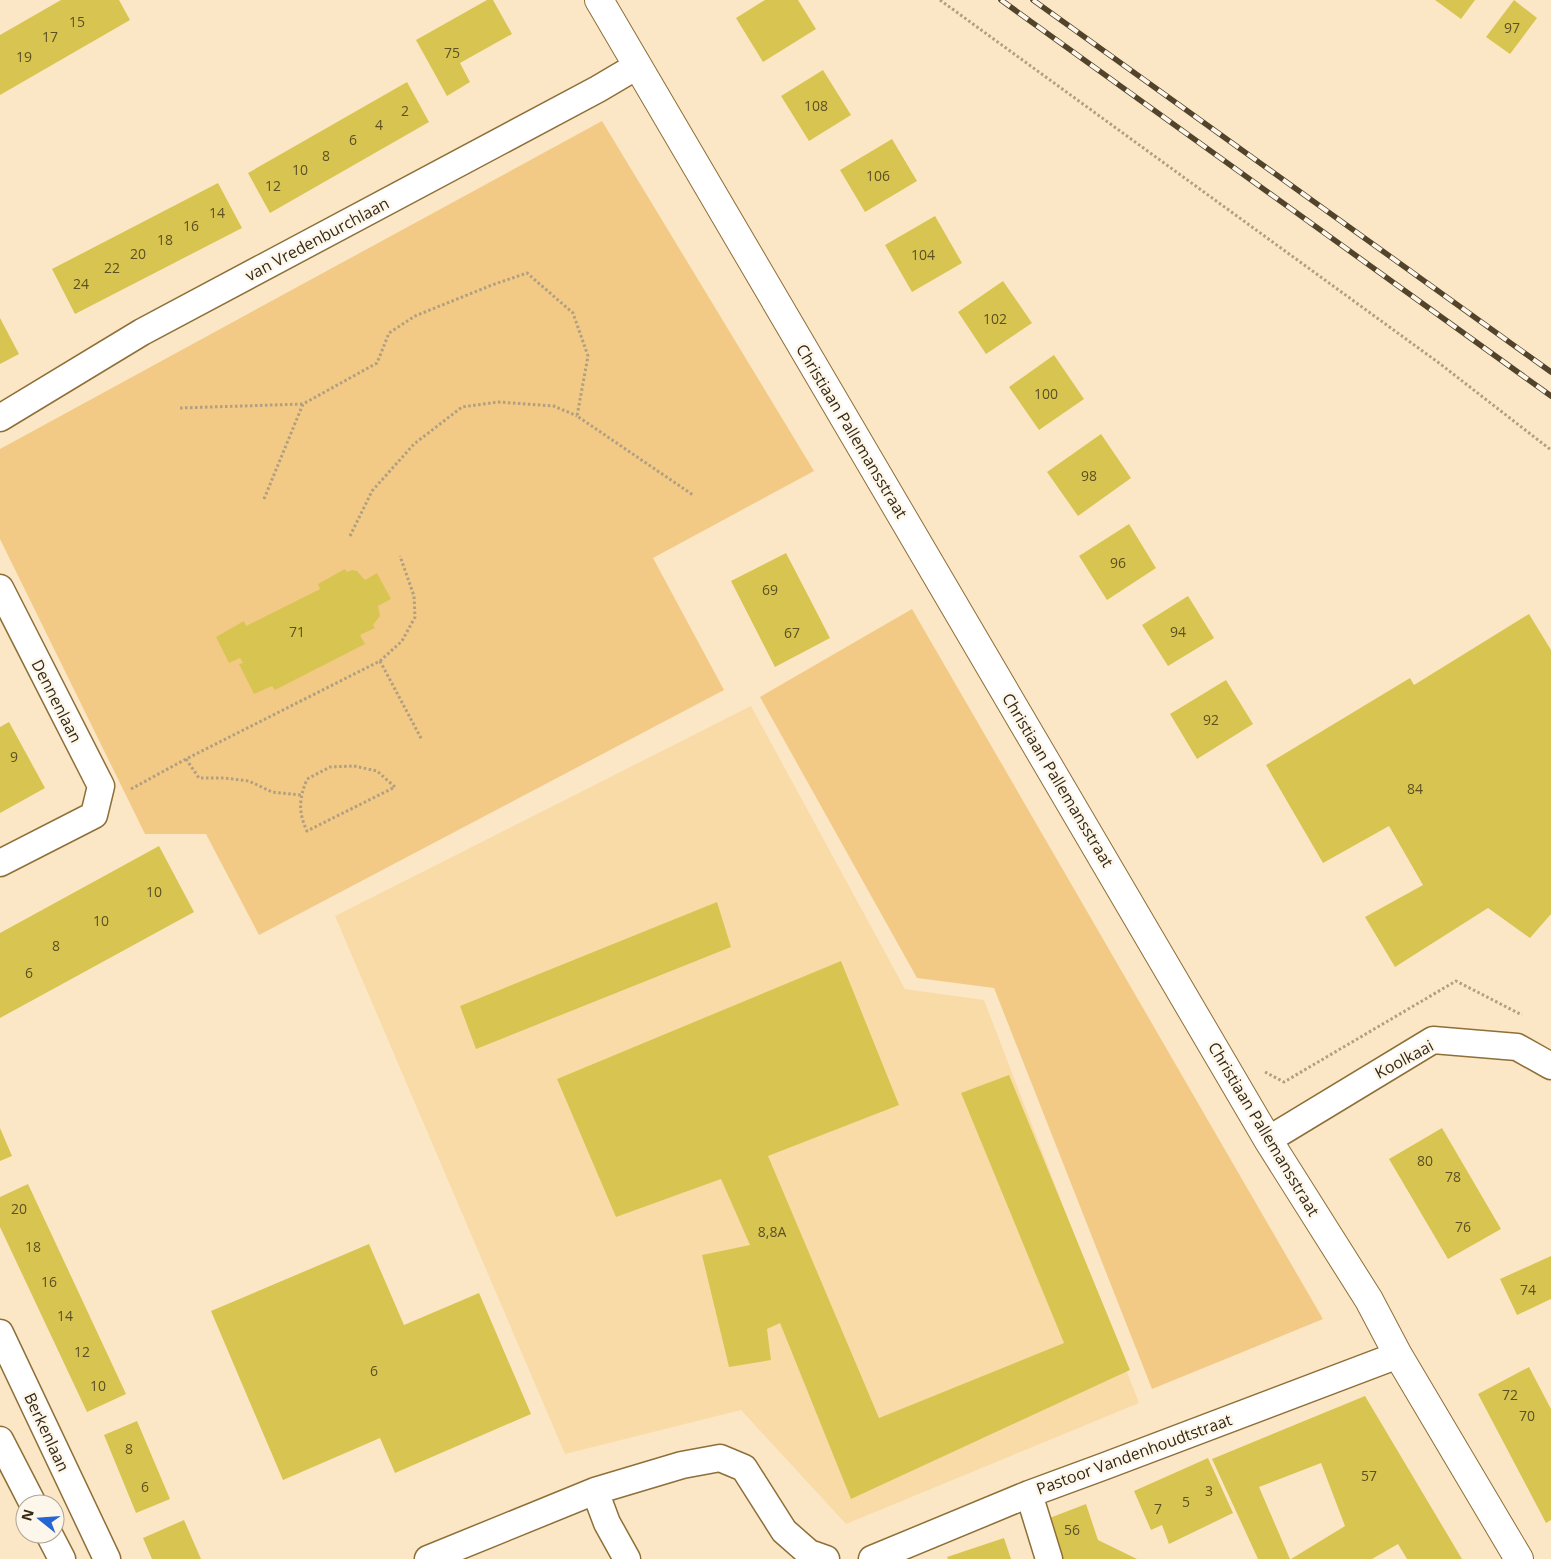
<svg xmlns="http://www.w3.org/2000/svg" width="1551" height="1559" font-family="'Open Sans',sans-serif">
	<style>
		.built { fill: #f9dba8 }
		.green { fill: #f2ca86 }
		.building { fill: #d8c551 }
		.lines { fill: none; stroke-linecap: round; stroke-linejoin: round }
		.minor-casing { stroke: #8e6f38; stroke-width: 29 }
		.tertiary-casing { stroke: #8e6f38; stroke-width: 30 }
		.path { stroke: #b09f81; stroke-width: 3; stroke-dasharray: 2.5 2.5; stroke-linecap: butt }
		.minor { stroke: #fff; stroke-width: 26 }
		.tertiary { stroke: #fff; stroke-width: 28 }
		.rail-casing { stroke: #52442b; stroke-width: 5.5 }
		.rail { stroke: #fdf6eb; stroke-width: 4; stroke-dasharray: 11; stroke-linecap: butt }
		.labels { text-anchor: middle; dominant-baseline: central; stroke-width: 5; stroke-linejoin: round; paint-order: stroke }
		.number-label { font-size: 14px; fill: #5e5022 }
		.street-label { font-size: 16px; fill: #362912; stroke: #fdf6eb }
	</style>
	<rect width="100%" height="100%" fill="#fbe7c5"/>
	<path class="built" d="M751,706l154,283 79,11 155,403 -293,121 -105,-114 -176,44 -230,-538z"/>
	<path class="green" d="M602,121l212,350 -161,87 71,132 -465,245 -53,-101h-61l-145,-295v-90z
		M912,609l411,710 -171,70 -158,-401 -77,-10 -157,-281z"/>
	<path class="building" d="M61,0h58l11,20 -130,75v-60z
		M487,0h6l19,34 -52,29 10,19 -23,14 -31,-56z
		M765,0h33l18,29 -53,33 -27,-44z
		M1435,0h40l-14,19z
		M1514,0l23,18 -27,36 -24,-17z
		M823,70l28,45 -42,26 -28,-45z
		M407,82l22,40 -159,91 -22,-40z
		M892,139l25,42 -52,31 -25,-42z
		M218,183l24,45 -167,86 -23,-45z
		M935,216l27,47 -50,29 -27,-47z
		M1003,281l29,42 -46,31 -28,-42z
		M0,318l19,36 -19,10z
		M1054,355l30,44 -45,31 -30,-43z
		M1101,434l30,44 -53,38 -31,-44z
		M1129,524l27,44 -49,32 -28,-44z
		M786,553l44,85 -55,29 -44,-86z
		M345,569l2,3 5,-2 5,1 8,9 12,-7 14,26 -13,7 2,10 -7,9 2,3 -15,7 5,9 -90,46 -3,-4 -18,8 -15,-30 4,-1 -3,-5 -11,5 -13,-26 28,-16 2,5 74,-37 -2,-5z
		M1188,596l26,42 -46,28 -26,-41z
		M1529,614l22,36v264l-21,24 -42,-30 -93,59 -30,-50 58,-32 -34,-59 -66,37 -57,-98 144,-87 4,7z
		M1226,680l27,44 -56,35 -27,-45z
		M9,722l36,66 -45,25v-86z
		M159,846l35,66 -194,106v-85z
		M717,902l14,45 -255,102 -16,-43z
		M841,961l58,144 -131,51 111,262 185,-75 -103,-250 48,-18 121,295 -279,129 -71,-176 -13,6 4,31 -42,7 -27,-112 48,-10 -29,-66 -105,38 -59,-138z
		M0,1128l12,28 -12,5z
		M1442,1128l59,101 -53,30 -59,-100z
		M28,1184l98,210 -39,18 -87,-185v-30z
		M369,1244l35,81 75,-32 52,121 -136,59 -15,-35 -97,42 -72,-169z
		M1551,1256v43l-34,16 -17,-36z
		M1529,1367l22,42v111l-5,3 -68,-129z
		M1365,1396l97,163h-55l-9,-15 -26,15h-81l54,-33 -24,-63 -62,24 31,72h-32l-46,-100z
		M137,1421l33,78 -34,14 -32,-78z
		M1208,1458l25,55 -64,31 -7,-19 -11,5 -17,-39z
		M1086,1504l12,36 39,19h-76l-14,-40z
		M184,1520l17,39h-49l-9,-21z
		M1004,1538l7,21h-63l-1,-2z"/>
	<g class="lines">
		<defs>
			<path id="minor" d="M0,418l142,-86 456,-243 39,-23
				M0,588l101,198 -7,29 -94,48
				M1268,1140l165,-100 84,7 34,19
				M0,1333l107,226
				M0,1440l33,64
				M595,1491l12,32 20,36
				M1029,1494l20,65
				M49,1534l13,25
				M428,1559l167,-68 87,-26 38,-7 24,10 40,63 25,22 17,6
				M872,1559l157,-65 76,-28 293,-111"/>
			<path id="tertiary" d="M599,0l669,1140 101,160 29,55 121,204"/>
		</defs>
		<use href="#minor" class="minor-casing"/>
		<use href="#tertiary" class="tertiary-casing"/>
		<path class="path" d="M940,0l499,363 112,87
			M180,408l123,-4
			M264,499l39,-95 74,-41 12,-30 26,-17 77,-31 35,-12 46,40 15,43 -11,60 116,79
			M350,536l22,-45 42,-47 48,-37 36,-5 56,4 23,10
			M380,661l42,79
			M186,759l13,19h25l25,3 23,11 29,3
			M354,766l23,5 18,16 -88,44c-9,-19 -8,-32 0,-52l23,-12z
			M131,789l55,-30 194,-98 22,-20 13,-24 -1,-21 -14,-40
			M1265,1072l19,10 172,-101 66,34"/>
		<use href="#minor" class="minor"/>
		<use href="#tertiary" class="tertiary"/>
		<defs>
			<path id="rail" d="M1001,0l550,396
				M1033,0l518,372"/>
		</defs>
		<use href="#rail" class="rail-casing"/>
		<use href="#rail" class="rail"/>
	</g>
	<g class="labels">
		<g class="number-label">
			<text x="77" y="21">15</text>
			<text x="1512" y="27">97</text>
			<text x="50" y="36">17</text>
			<text x="452" y="52">75</text>
			<text x="24" y="56">19</text>
			<text x="816" y="105">108</text>
			<text x="405" y="110">2</text>
			<text x="379" y="124">4</text>
			<text x="353" y="139">6</text>
			<text x="326" y="155">8</text>
			<text x="300" y="169">10</text>
			<text x="878" y="175">106</text>
			<text x="273" y="185">12</text>
			<text x="217" y="212">14</text>
			<text x="191" y="225">16</text>
			<text x="165" y="239">18</text>
			<text x="138" y="253">20</text>
			<text x="923" y="254">104</text>
			<text x="112" y="267">22</text>
			<text x="81" y="283">24</text>
			<text x="995" y="318">102</text>
			<text x="1046" y="393">100</text>
			<text x="1089" y="475">98</text>
			<text x="1118" y="562">96</text>
			<text x="770" y="589">69</text>
			<text x="297" y="631">71</text>
			<text x="1178" y="631">94</text>
			<text x="792" y="632">67</text>
			<text x="1211" y="719">92</text>
			<text x="14" y="756">9</text>
			<text x="1415" y="788">84</text>
			<text x="154" y="891">10</text>
			<text x="101" y="920">10</text>
			<text x="56" y="945">8</text>
			<text x="29" y="972">6</text>
			<text x="1425" y="1160">80</text>
			<text x="1453" y="1176">78</text>
			<text x="19" y="1208">20</text>
			<text x="1463" y="1226">76</text>
			<text x="772" y="1231">8,8A</text>
			<text x="33" y="1246">18</text>
			<text x="49" y="1281">16</text>
			<text x="1528" y="1289">74</text>
			<text x="65" y="1315">14</text>
			<text x="82" y="1351">12</text>
			<text x="374" y="1370">6</text>
			<text x="98" y="1385">10</text>
			<text x="1510" y="1394">72</text>
			<text x="1527" y="1415">70</text>
			<text x="129" y="1448">8</text>
			<text x="1369" y="1475">57</text>
			<text x="145" y="1486">6</text>
			<text x="1209" y="1490">3</text>
			<text x="1186" y="1501">5</text>
			<text x="1158" y="1508">7</text>
			<text x="1072" y="1529">56</text>
		</g>
		<g class="street-label">
			<text transform="translate(317 239) rotate(-28)">van Vredenburchlaan</text>
			<text transform="translate(852 431) rotate(59)">Christiaan Pallemansstraat</text>
			<text transform="translate(57 701) rotate(63)">Dennenlaan</text>
			<text transform="translate(1058 780) rotate(59)">Christiaan Pallemansstraat</text>
			<text transform="translate(1404 1059) rotate(-28)">Koolkaai</text>
			<text transform="translate(1264 1129) rotate(59)">Christiaan Pallemansstraat</text>
			<text transform="translate(47 1432) rotate(65)">Berkenlaan</text>
			<text transform="translate(1134 1454) rotate(-20)">Pastoor Vandenhoudtstraat</text>
		</g>
	</g>
	<g transform="translate(40 1519) rotate(287)"><circle r="24" fill="#fdf6eb" stroke="#ada494"/>
	<path d="M0-4L9 19L0 12L-9 19Z" fill="#2566d3"/>
	<text y="-8" font-size="14" font-weight="bold" text-anchor="middle" fill="#362912">N</text>
	</g>
</svg>
